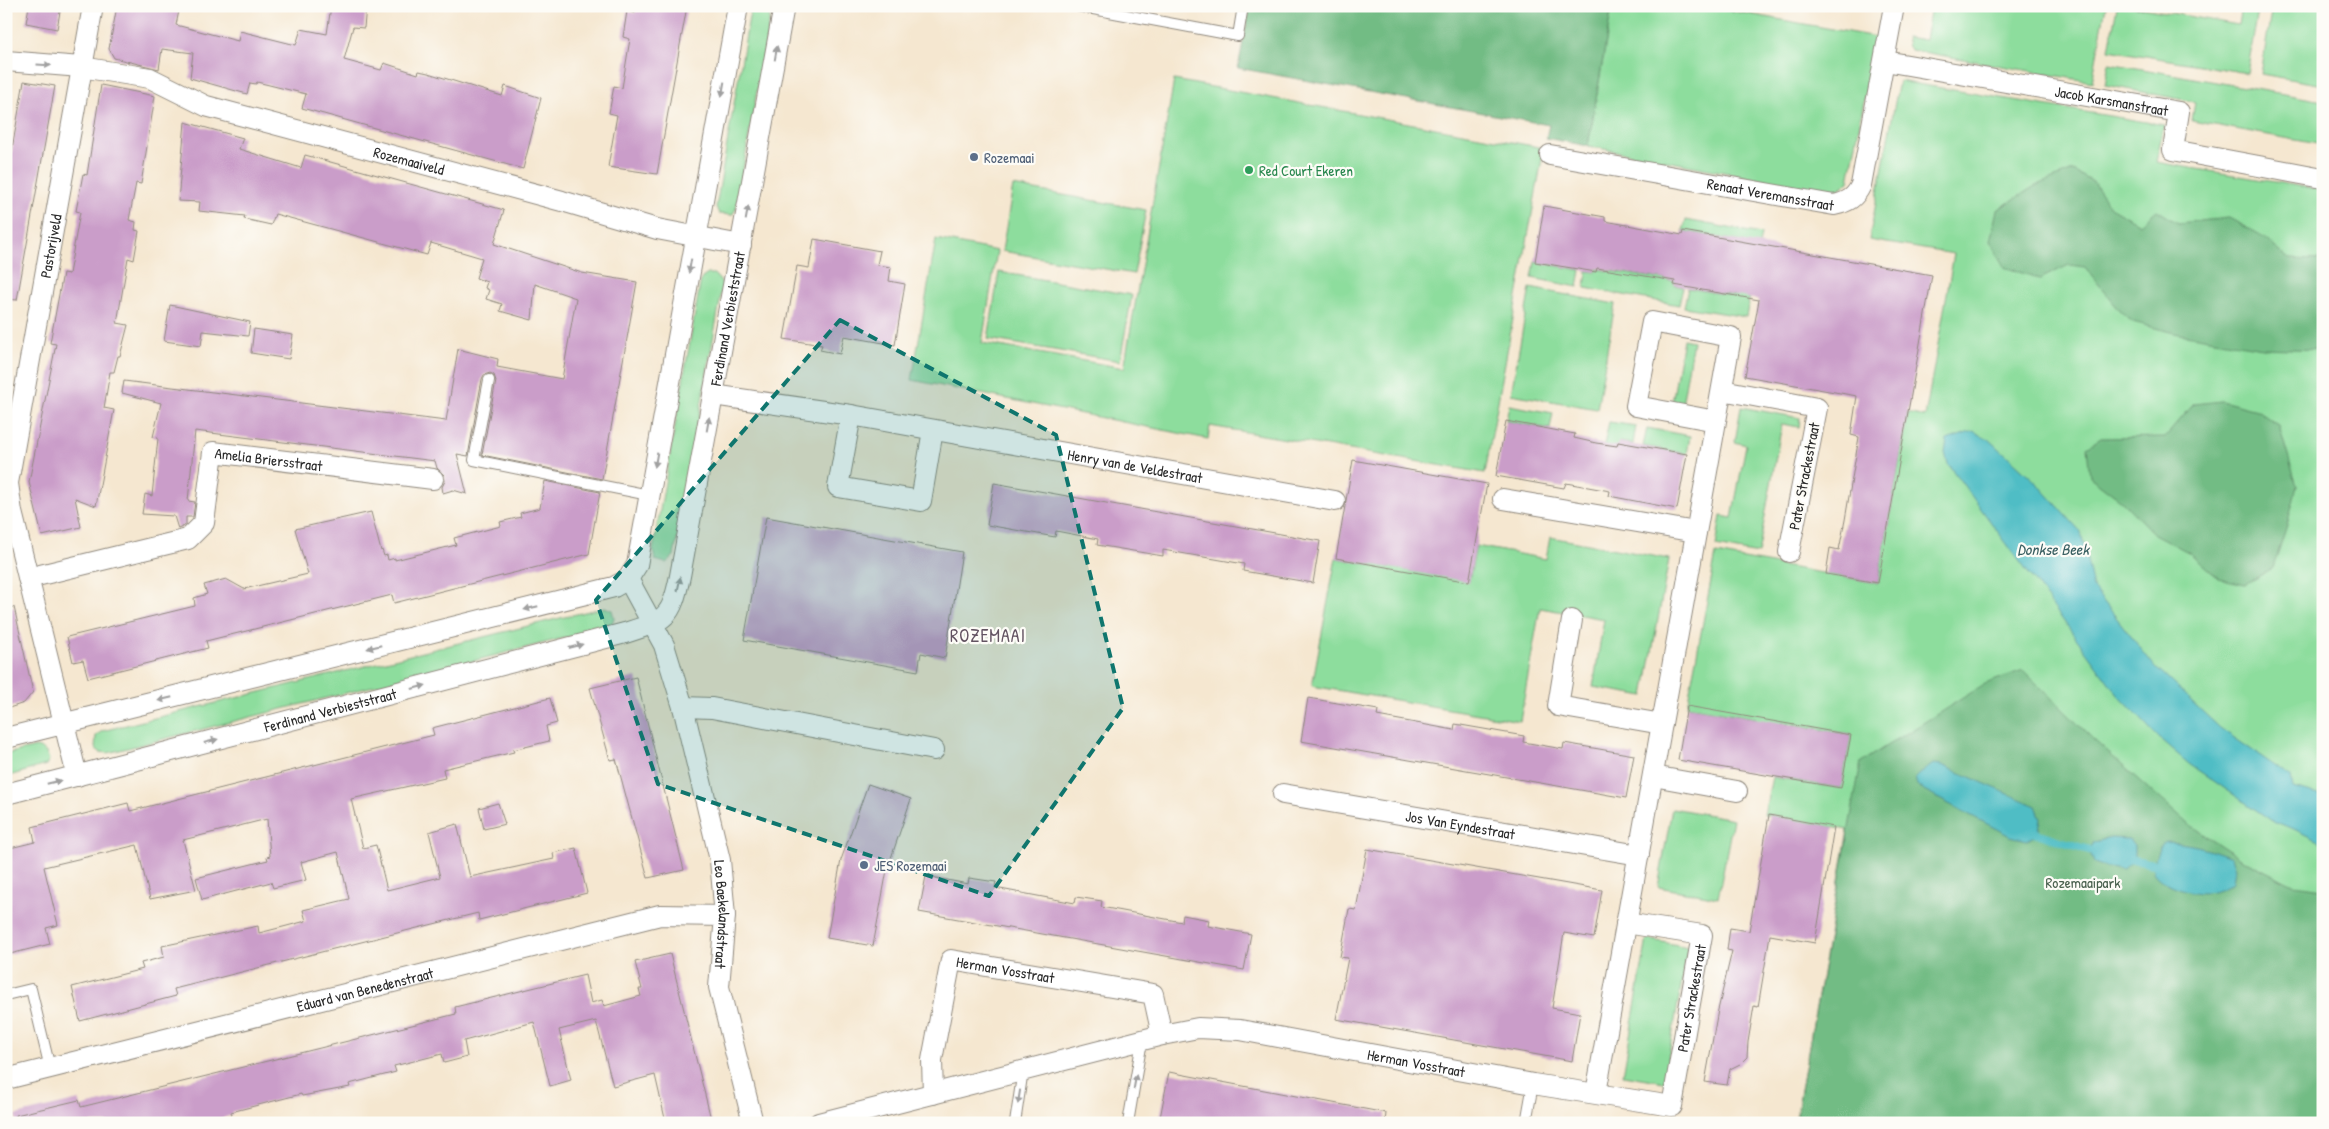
<svg xmlns="http://www.w3.org/2000/svg" width="2329" height="1129" font-family="'Patrick Hand',sans-serif">
	<style>
		.green { fill: #8ddd9d; stroke: #5c8464 }
		.forest { fill: #72bc84; stroke: #4e7458 }
		.water { fill: #4fbdc5; stroke: #3d7478 }
		.lines { fill: none; stroke-linecap: round; stroke-linejoin: round }
		.stream { stroke: #4fbdc5; stroke-width: 8 }
		.building { fill: #ca9dc9 }
		.lane-casing { stroke: #90897e; stroke-width: 12 }
		.street-casing { stroke: #90897e; stroke-width: 22 }
		.lane { stroke: #fff; stroke-width: 10 }
		.street { stroke: #fff; stroke-width: 20 }
		.oneway { fill: #a0a0a0 }
		.marked { fill: #0f766e; fill-opacity: 0.2; stroke: #0f766e; stroke-width: 4; stroke-dasharray: 10 6; stroke-linejoin: round }
		.service-dot { fill: #5c6f8a; stroke: #fdfcf7; stroke-width: 2 }
		.leisure-dot { fill: #2e9e5b; stroke: #fdfcf7; stroke-width: 2 }
		.labels { text-anchor: middle; dominant-baseline: central; stroke-width: 4.5; stroke-linejoin: round; paint-order: stroke }
		.street-label { font-size: 15px; fill: #2b2b2b; stroke: #fdfcf7 }
		.service-label { font-size: 15px; fill: #4e5e75; stroke: #fdfcf7; text-anchor: start }
		.leisure-label { font-size: 15px; fill: #27864d; stroke: #fdfcf7; text-anchor: start }
		.park-label { font-size: 15px; fill: #48604d; stroke: #fdfcf7 }
		.water-label { font-size: 16px; font-style: italic; fill: #385e61; stroke: #fdfcf7 }
		.quarter-label { font-size: 18px; letter-spacing: 1px; fill: #635362; stroke: #fdfcf7 }
	</style>
	<rect width="100%" height="100%" fill="#fdfcf7"/>
	<filter id="ink" filterUnits="userSpaceOnUse"><feTurbulence type="fractalNoise" baseFrequency=".02" numOctaves="2"/><feDisplacementMap in="SourceGraphic" scale="10" xChannelSelector="R" yChannelSelector="G"/><feConvolveMatrix kernelMatrix="1 2 1 2 8 2 1 2 1" color-interpolation-filters="sRGB"/></filter>
	<filter id="wash" filterUnits="userSpaceOnUse"><feTurbulence type="fractalNoise" baseFrequency=".0096" numOctaves="4" result="noise"/><feDisplacementMap in="SourceGraphic" scale="20" xChannelSelector="R" yChannelSelector="G"/><feGaussianBlur stdDeviation="1.12" result="paint"/><feColorMatrix in="noise" values="0 0 0 0 0 0 0 0 0 0 0 0 0 0 0 0 0 1.4 0 .05"/><feComposite in="paint" operator="in"/></filter>
	<g filter="url(#wash)">
		<rect width="100%" height="100%" fill="#f5e7d0"/>
		<path class="green" d="M751,6h21l-36,203 -4,6 -13,-1 -3,-7z
			M1612,6h93l171,31 -27,144 -10,8 -17,2 -234,-45z
			M1931,6h175l-14,76 -181,-32 -3,-3 -2,-10 19,3z
			M2117,6h14l107,19 3,-19h18l-12,67 -138,-23z
			M2272,6h51v79l-62,-11z
			M2109,63l214,38v44l-131,-24 3,-19 -90,-17z
			M1174,80l370,68 -59,325 -275,-47 -2,13 -296,-59 24,-141 61,12 -15,92 142,25z
			M1899,81l265,44 -8,37 167,28v933h-528l53,-293 -84,-15 8,-38 69,11 10,-53 -68,-13 -2,5 -25,-4v-5l-69,-12 29,-152 162,29 29,-165 1,-5 17,4 29,-163 -85,-14z
			M1013,186l133,24 -12,64 -132,-23z
			M1686,220l75,14 -15,83 -62,-10 4,-19 47,8 9,-54 -61,-11z
			M1535,262l46,8 -3,17 -46,-9z
			M1597,269l78,12 -1,4 9,2 -4,18 -94,-17 2,-17 9,1z
			M999,272l133,23 -12,66 -132,-22z
			M708,274h6l9,10 -49,272 -8,7 -11,-3 -2,-10 47,-265 2,-7z
			M1530,288l85,16 -18,105 -86,-15z
			M1683,339l10,2 -11,64 -10,-2z
			M1509,405l44,8 -3,16 -44,-8z
			M1741,407l59,11 -1,9 -17,-3 -24,130 -42,-8 5,-30 11,2 14,-73 -11,-3z
			M1609,422l27,4 -3,18 -14,-2 -2,5 -13,-2z
			M1647,428l43,8 -3,18 -44,-8z
			M1550,537l119,22 -25,137 -51,-9 11,-68 -64,-11 -20,113 -208,-35 24,-128 133,23 7,-35 70,13z
			M605,607l7,3 2,8 -2,5 -8,5 -496,125 -8,-1 -5,-4 1,-12 6,-5z
			M36,747c8,2 11,5 13,13l-3,5 -40,12v-23z
			M1672,808l61,11 -15,79 -60,-11z
			M1647,939l41,8 -24,135 -41,-7z"/>
		<path class="forest" d="M1250,6h362l-24,140 -42,-8 3,-13 -311,-57z
			M2073,171l20,11 17,25 30,17 17,-14 21,13 51,-5 30,16 30,25 34,1v90l-61,-2 -88,-15 -41,-11 -13,-11 -35,-44 -16,-2 -29,14 -36,-12 -14,-26 7,-31 38,-24z
			M2222,401l35,9 22,16 18,60 -10,39 -14,43 -28,16 -27,-6 -28,-25 -36,-19 -31,-32 -33,-25 -3,-30 14,-9 64,-1 29,-33z
			M2023,670l72,71 94,84 51,33 53,27 30,4v234h-528l66,-361 124,-78z"/>
		<path class="water" d="M1973,431l16,8 49,45 43,48 12,56 63,80 64,60 71,49 2,11 30,8v47c-13,-5 -37,-20 -48,-20l-86,-59 -29,-25 -42,-44 -170,-231 -3,-11 2,-13z
			M1933,764l9,1 94,41 5,12 -3,17 -11,5 -17,-4 -86,-45 -7,-6 -2,-7z
			M2111,838l18,1 5,6v15l-12,10 -14,-2 -14,-5 -5,-12 5,-9z
			M2166,842c23,1 43,6 65,15l4,12 -2,14c-19,13 -36,12 -57,4 -10,-4 -17,-6 -23,-15 2,-11 3,-24 13,-30z"/>
		<g class="lines">
			<path class="stream" d="M2030,831l68,22
				M2124,858l40,8"/>
		</g>
		<g id="blocks">
			<path class="building" d="M29,6h32l-4,23 -31,-6z
				M117,6h63l-4,19 62,16 2,-10 56,14 5,-16 26,5 4,-28h35l-2,22 -11,-1 -9,33 37,10 3,-7 34,11 1,-3 9,2 74,23 3,-10 36,12 -18,71 -221,-61 4,-14 -49,-12 -1,2 -6,-1 -3,11 -57,-16 3,-25 -31,-4 -3,20 -45,-11 -5,-9z
				M637,6h50l-30,168 -49,-7 9,-52 -8,-2 5,-27 8,2 8,-49 -7,-2 4,-26 8,2z
				M24,81l31,5 -38,214 -11,-1v-116z
				M101,85l54,11 -14,88 -5,-1 -7,37 7,2 -1,8 4,1 -5,29 -6,-2 -11,65 11,2 -8,31h-2l-4,16h-4l-6,36 10,2 -18,96 -21,-8 6,29 -39,9 -13,-54 27,-138 -6,-1 13,-70 6,1 11,-62 -4,-1 7,-37 4,1z
				M185,122l58,16 -4,11 62,19 4,-13 199,55 -10,34 88,29 55,9 -35,197 -120,-24 14,-74 -2,-6 -4,-2 -6,2 -2,4 -14,77 -11,-2 10,40 -14,-4 -10,3 -1,-6 3,-6 -1,-6 -7,-7 -2,-7 -240,-30 -7,70 7,1 -2,15h-7v8l-8,4 -4,-13 -32,-2 3,-20 7,2 6,-58 -5,-1 8,-34 -39,-10 2,-12 322,40 12,-72 40,10 -1,8 65,12 14,-81 -41,-14 -3,36 -32,-9 2,-7 -16,-5 3,-9 -4,-2 2,-6 -11,-4 6,-20 -51,-15 -4,12 -152,-41 -4,11 -27,-6 1,-3 -46,-5 1,-9 -22,-1z
				M1544,206l61,11v4l39,7 38,7 1,-4 249,44 -54,308 -52,-9 4,-26 9,2 6,-30 14,-83 -8,-2 6,-39 -112,-20 14,-76 -85,-15 1,-4 -78,-13 -1,4 -61,-10z
				M814,239l66,12 -3,14 14,2 -2,14 16,3 -10,61 -51,-9 -4,18 -20,-4 2,-5 -38,-6 13,-73 12,2z
				M170,305l80,17 -2,14 -45,-5 -2,15 -37,-5z
				M254,329l39,6 -4,24 -38,-6z
				M1506,421l69,13 -1,4 22,5 21,3 1,-4 69,12 -10,55 -68,-13 1,-5 -44,-8 -2,5 -68,-12z
				M1353,460l134,24 -18,98 -133,-24z
				M545,481l55,11 -11,62 -195,49 -2,-8 -186,46 2,7 -120,30 -5,-18 -10,2 -6,-25 128,-31 -1,-8 13,-4 -3,-9 22,-6 18,10 64,-15 -13,-45 76,-17 10,39 1,-1 2,6 3,-1 1,5 7,-2v2l61,-15 -2,-7 47,-12 -1,-4 21,-5 -1,-4 20,-5z
				M994,483l326,58 -7,42 -70,-12 1,-7 -81,-14v6l-66,-11 1,-6 -42,-8 -1,6 -68,-12z
				M766,517l196,35 -17,106 -24,-5 -3,18 -174,-31z
				M14,607l19,85 -9,11 -18,6v-101z
				M636,677l48,193 -36,8 -32,-119 -6,1 -20,-72z
				M550,698l7,25 -11,3 3,15 -36,9 1,2 -71,17 2,9 -94,21 12,49 13,-3 11,45 53,-13 -11,-45 28,-8 13,53 84,-18 -1,-6 23,-5 11,45 -108,27 -1,-7 -93,23 -211,53 2,7 -96,25 -8,-34 71,-18 -2,-6 23,-6 -2,-11 96,-20 1,7 24,-6 23,-6 -3,-11 46,-11 -11,-47 -37,10 5,18 -33,8 -2,-6 -69,18 -6,-22 72,-18 -1,-3 3,-1 -3,-37 -84,21 13,50 -46,9 -13,-54 -93,22 14,58 -12,3 4,16 -44,11v-106l29,-7 -3,-15 96,-24 2,8 304,-76 -2,-7z
				M1308,698l70,12 -1,6 39,7 38,7 1,-6 69,12 -1,6 40,7 1,-6 70,12 -8,43 -325,-57z
				M1687,706l164,29 -10,53 -163,-28z
				M868,784l43,15 -24,71 -14,76 -46,-8 14,-78z
				M498,803l7,21 -21,5 -5,-21z
				M1769,815l65,12 -19,116 -45,-8 -12,72 -4,-1 -6,36 -1,15 -7,7 -10,5 -3,16 -22,-3 13,-72 14,-59 -5,-1 3,-22 19,3z
				M1367,849l235,41 -8,48 -30,-5 -12,75 28,5 -8,48 -236,-42 12,-61 -8,-1 9,-48 7,1z
				M926,876l42,8 1,-6 27,4 -1,6 80,15 1,-6 26,4 -1,6 81,15 1,-7 26,5 -1,6 43,8 -7,36 -325,-58z
				M670,954l42,169h-46l-11,-48 -42,11 -17,-65 -37,9 12,50 -21,6 -16,-64 -70,19 3,16 -23,6 -2,-9 -48,12 2,6 -47,12 1,3 -48,9 -1,-2 -70,18 1,3 -24,8h-191l-1,-8 63,-15 2,7 235,-58 140,-35 -1,-7 130,-32 6,28 11,-3 2,6 37,-10 -2,-7h3l-7,-27z
				M1169,1072l217,41 -1,10h-226z"/>
		</g>
	</g>
	<g filter="url(#ink)">
		<use href="#blocks" fill-opacity="0" stroke="#90897e" stroke-width="1"/>
		<g class="lines">
			<defs>
				<path id="lane" d="M1077,6l161,30 5,-30
					M489,380l-15,80 175,35
					M6,995l25,-6 19,79
					M1015,1123l8,-53
					M1128,1123l14,-82
					M1526,1123l7,-39"/>
				<g id="street">
					<path id="s1" d="M6,61l75,6 69,11 56,28 356,95 95,28 84,16"/>
					<path id="s2" d="M1885,61l294,51 -6,38 150,28"/>
					<path id="s3" d="M1550,155l284,50c14,-3 21,-7 27,-20l33,-179"/>
					<path d="M1722,390l95,18 -28,144"/>
					<path id="s4" d="M713,395l138,20 484,86"/>
					<path d="M851,415l-13,72 83,14 12,-71"/>
					<path d="M1503,499l193,33"/>
					<path id="s5" d="M28,578l160,-39 16,-16 9,-71 220,27"/>
					<path id="s6" d="M628,579l36,66 19,62 37,153 5,56 -6,71 34,136"/>
					<path d="M1572,620l-14,86 104,18"/>
					<path d="M683,707l29,1 222,42"/>
					<path d="M6,738l608,-151 14,-8 9,-14 101,-559"/>
					<path id="s7" d="M77,776l-65,-264 -4,-29 85,-477"/>
					<path d="M1653,776l84,15"/>
					<path id="s8" d="M6,794l619,-161c41,-13 46,-14 55,-57l104,-570"/>
					<path id="s9" d="M1283,794l356,61"/>
					<path id="s10" d="M6,1079l654,-164 65,1"/>
					<path d="M1596,1093c45,-252 90,-504 135,-756l-79,-15 -16,84 80,15"/>
					<path id="s11" d="M933,1094l-1,-34 19,-100 202,34 9,41"/>
					<path id="s12" d="M819,1123l343,-88 36,-7 42,2 293,54 139,22 30,-171 -76,-12"/>
				</g>
			</defs>
			<use href="#lane" class="lane-casing"/>
			<use href="#street" class="street-casing"/>
			<use href="#lane" class="lane"/>
			<use href="#street" class="street"/>
		</g>
		<defs><path id="oneway-solid" d="M-6-.8H1V-3.2L6.5 0L1 3.2V.8H-6Z" transform="scale(1.25)"/></defs>
		<g class="oneway">
			<use href="#oneway-solid" transform="translate(776 53) rotate(-80)"/>
			<use href="#oneway-solid" transform="translate(44 65) rotate(3)"/>
			<use href="#oneway-solid" transform="translate(723 89) rotate(100)"/>
			<use href="#oneway-solid" transform="translate(747 213) rotate(-80)"/>
			<use href="#oneway-solid" transform="translate(690 266) rotate(100)"/>
			<use href="#oneway-solid" transform="translate(708 424) rotate(-80)"/>
			<use href="#oneway-solid" transform="translate(656 460) rotate(100)"/>
			<use href="#oneway-solid" transform="translate(679 584) rotate(-78)"/>
			<use href="#oneway-solid" transform="translate(531 608) rotate(166)"/>
			<use href="#oneway-solid" transform="translate(576 646) rotate(-15)"/>
			<use href="#oneway-solid" transform="translate(374 647) rotate(166)"/>
			<use href="#oneway-solid" transform="translate(419 687) rotate(-15)"/>
			<use href="#oneway-solid" transform="translate(165 699) rotate(166)"/>
			<use href="#oneway-solid" transform="translate(211 741) rotate(-15)"/>
			<use href="#oneway-solid" transform="translate(54 782) rotate(-14)"/>
			<use href="#oneway-solid" transform="translate(1135 1082) rotate(-80)"/>
			<use href="#oneway-solid" transform="translate(1019 1097) rotate(99)"/>
		</g>
	</g>
	<path class="marked" d="M840,320l216,115 67,273 -134,188 -331,-112 -62,-184z"/>
	<g class="service-dot">
		<circle cx="974" cy="157" r="5"/>
		<circle cx="864" cy="865" r="5"/>
	</g>
	<circle class="leisure-dot" cx="1249" cy="170" r="5"/>
	<g class="labels">
		<g class="street-label">
			<text stroke="none"><textPath href="#s2" startOffset="230">Jacob Karsmanstraat</textPath></text>
			<text stroke="none"><textPath href="#s1" startOffset="418">Rozemaaiveld</textPath></text>
			<text stroke="none"><textPath href="#s3" startOffset="224">Renaat Veremansstraat</textPath></text>
			<text stroke="none"><textPath href="#s7" startOffset="542">Pastorijveld</textPath></text>
			<text stroke="none"><textPath href="#s8" startOffset="988">Ferdinand Verbieststraat</textPath></text>
			<text stroke="none"><textPath href="#s5" startOffset="315">Amelia Briersstraat</textPath></text>
			<text stroke="none"><textPath href="#s4" startOffset="428">Henry van de Veldestraat</textPath></text>
			<text transform="translate(1804 476) rotate(-79)">Pater Strackestraat</text>
			<text stroke="none"><textPath href="#s8" startOffset="335">Ferdinand Verbieststraat</textPath></text>
			<text stroke="none"><textPath href="#s9" startOffset="180">Jos Van Eyndestraat</textPath></text>
			<text stroke="none"><textPath href="#s6" startOffset="352">Leo Baekelandstraat</textPath></text>
			<text stroke="none"><textPath href="#s11" startOffset="191">Herman Vosstraat</textPath></text>
			<text stroke="none"><textPath href="#s10" startOffset="370">Eduard van Benedenstraat</textPath></text>
			<text stroke="none"><textPath href="#s12" startOffset="981">Pater Strackestraat</textPath></text>
			<text stroke="none"><textPath href="#s12" startOffset="612">Herman Vosstraat</textPath></text>
		</g>
		<g class="service-label">
			<text x="984" y="157">Rozemaai</text>
			<text x="874" y="865">JES Rozemaai</text>
		</g>
		<g class="leisure-label">
			<text x="1259" y="170">Red Court Ekeren</text>
		</g>
		<g class="park-label">
			<text x="2083" y="882">Rozemaaipark</text>
		</g>
		<g class="water-label">
			<text x="2053" y="549">Donkse Beek</text>
		</g>
		<g class="quarter-label">
			<text x="988" y="635">ROZEMAAI</text>
		</g>
	</g>
	<rect width="2329" height="1129" fill="none" stroke="#fdfcf7" stroke-width="25"/>
</svg>
